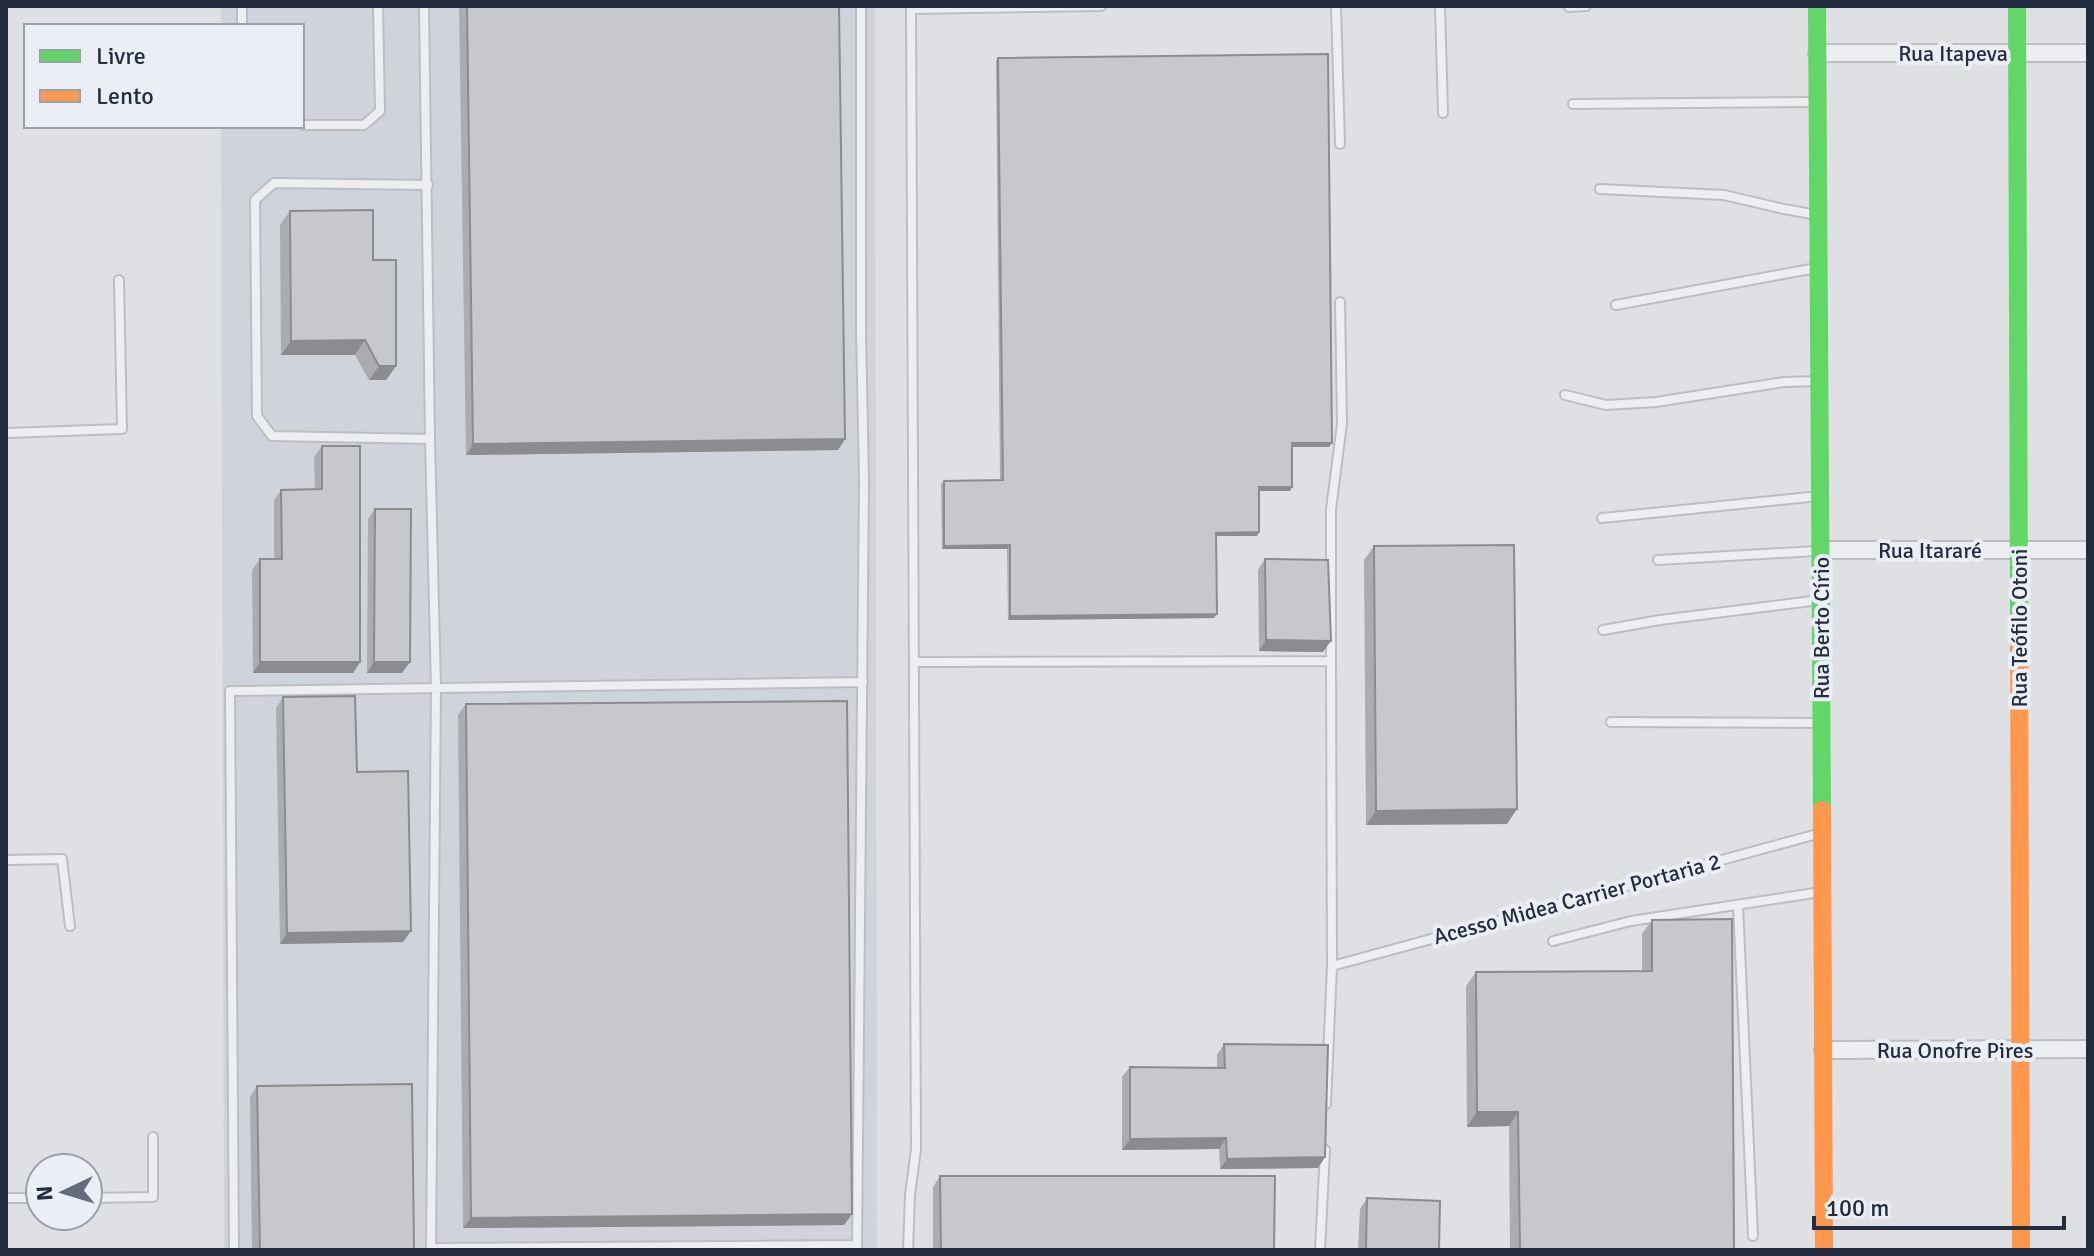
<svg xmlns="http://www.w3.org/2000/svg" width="2094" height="1256" font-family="Signika,sans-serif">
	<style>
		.built { fill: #cfd3db }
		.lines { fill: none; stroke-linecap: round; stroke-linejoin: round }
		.lane-casing { stroke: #bcbec2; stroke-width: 12 }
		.street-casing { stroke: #bcbec2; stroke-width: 20 }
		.lane { stroke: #edeef1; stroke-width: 8 }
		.street { stroke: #edeef1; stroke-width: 16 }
		.fast { stroke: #63d668; stroke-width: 18 }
		.slow { stroke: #ff974d; stroke-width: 18 }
		.wall { fill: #aaacaf }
		.shaded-wall { fill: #8b8c8f }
		.building { fill: #c6c8cc; stroke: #8b8c8f; stroke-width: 2 }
		.labels { text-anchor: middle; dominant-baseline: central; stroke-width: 8; stroke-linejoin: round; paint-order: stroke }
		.street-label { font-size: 22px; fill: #242d3f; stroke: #eaeef5 }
	</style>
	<rect width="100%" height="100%" fill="#dee0e4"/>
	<path class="built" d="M221,6h654l2,1244h-653l-3,-1124h81v-100h-81z"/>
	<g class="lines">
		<defs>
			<path id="lane" d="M242,6v20
				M424,6l6,433 6,249 -5,562
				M1336,6l4,138
				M1440,6l3,107
				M1569,7l17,-1
				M912,9l189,-3
				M1573,104l243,-2
				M302,125h62l16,-14 -2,-105
				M428,185l-154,-2 -19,17 2,216 15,20 158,3
				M1600,189l124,6 60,14 33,6
				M1616,305l200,-37
				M1565,395l41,10 50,-3 128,-20 34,-1
				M6,433l116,-4 -3,-149
				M1602,518l217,-22
				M1658,560l159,-9
				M1603,630l57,-10 160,-20
				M1331,661v-152l11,-85 -2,-122
				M915,662l416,-1 1,305 -6,138
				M1611,722l208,1
				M6,860l56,-1 8,67
				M1738,905l15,331
				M1553,941l78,-20 190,-29
				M1332,966l489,-133
				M6,1198h34
				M88,1198l65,-1v-60
				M431,1248l426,-3
				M234,1250l-4,-559 633,-9
				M857,1250l7,-769 -3,-150v-325
				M908,1250l2,-55 6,-46 -5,-1143
				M1320,1250l5,-100"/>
			<path id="street" d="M1817,53h271
				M1820,550h268
				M1823,1050l265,-1"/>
		</defs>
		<use href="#lane" class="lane-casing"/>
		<use href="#street" class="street-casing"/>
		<use href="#lane" class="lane"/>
		<use href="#street" class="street"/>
		<path class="fast" d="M1817,6l5,804
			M2017,6l2,612"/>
		<path class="slow" d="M2019,618l2,632
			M1822,810l2,440"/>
	</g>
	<path class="wall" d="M459,6h380l6,433 -7,11 -372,5z
		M998,58l334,385 -3,4h-37l-2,44h-31l-2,45h-41l-2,82 -206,2 -1,-71h-65l-1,-65 3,-3 56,-1 -4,-419z
		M290,211l83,49 23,106 -10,14h-17l-14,-25h-74l-1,-130z
		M322,446l38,216 -7,11h-100l-1,-103 8,-11h14v-59l7,-10 34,-1 -1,-32z
		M375,509l27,164h-35l1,-154z
		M1374,546l133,278 -141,1 -2,-265z
		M1265,559l58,93 -64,-1 -1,-81z
		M283,697l74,75 46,170 -123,2 -4,-236z
		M466,704l386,510 -8,11 -381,3 -5,-513z
		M1652,920l82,330h-224l-1,-124 -42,1 -1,-141 10,-14 166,-1v-37z
		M1224,1044l101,113 -7,11 -98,1 -1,-20 -97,1v-73l8,-10 87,1v-13z
		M257,1086l157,164h-162l-2,-153z
		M940,1176l334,74h-341v-63z
		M1367,1198l72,52h-81l2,-41z"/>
	<path class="shaded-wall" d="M365,340l-10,15h-74l10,-14z
		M379,366h17l-10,14h-17z
		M845,439l-7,11 -372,5 7,-11z
		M1292,443h40l-3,4h-40z
		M1259,487h33l-2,4h-34z
		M1259,532l-2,4h-44l3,-3z
		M1010,545l-3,4h-65l2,-3z
		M1217,614l-3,4 -206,2 2,-4z
		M1266,640l65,1 -8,11 -64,-1z
		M260,662h100l-7,11h-100z
		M374,662h36l-8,11h-35z
		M1517,809l-10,15 -141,1 10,-14z
		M411,931l-8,11 -123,2 7,-11z
		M1477,1112h41l-9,14 -42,1z
		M1226,1138l-7,11 -97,1 8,-11z
		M1325,1157l-7,11 -98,1 7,-10z
		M852,1214l-8,11 -381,3 8,-10z"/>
	<path class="building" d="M467,6h372l6,433 -372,5z
		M1328,54l4,389h-40v44h-33v45l-43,1 1,81 -207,2v-71l-66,1v-65l59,-1 -5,-422z
		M373,210v50h23v106h-17l-14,-26 -74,1 -1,-130z
		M322,446h38v216h-100v-103h22l-1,-69 41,-1z
		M375,509h36l-1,153h-36z
		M1514,545l3,264 -141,2 -2,-265z
		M1265,559l63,1 3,81 -65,-1z
		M355,696l2,76 51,-1 3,160 -124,2 -4,-236z
		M847,701l5,513 -381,4 -5,-514z
		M1732,919l2,331h-214l-2,-138h-41l-1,-140 176,-1v-51z
		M1224,1044l104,1 -3,112 -98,2 -1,-21 -96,1v-72l95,1z
		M412,1084l2,166h-154l-3,-164z
		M940,1176h335l-1,74h-333z
		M1367,1198l73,3 -1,49h-73z"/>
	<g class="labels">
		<g class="street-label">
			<text x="1953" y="53">Rua Itapeva</text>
			<text x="1930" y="550">Rua Itararé</text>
			<text transform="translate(1821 628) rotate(-90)">Rua Berto Círio</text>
			<text transform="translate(2019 628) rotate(-90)">Rua Teófilo Otoni</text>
			<text transform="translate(1577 899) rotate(-15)">Acesso Midea Carrier Portaria 2</text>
			<text x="1955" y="1050">Rua Onofre Pires</text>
		</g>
	</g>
	<rect width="2094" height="1256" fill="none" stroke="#242d3f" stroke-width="16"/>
	<rect x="24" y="24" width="280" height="104" fill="#eaeef5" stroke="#9ba1ac" stroke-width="2"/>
	<rect x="40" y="50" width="40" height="12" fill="#63d668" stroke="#9ba1ac" stroke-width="2"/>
	<text x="96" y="64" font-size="24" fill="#242d3f">Livre</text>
	<rect x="40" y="90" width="40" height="12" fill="#ff974d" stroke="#9ba1ac" stroke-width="2"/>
	<text x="96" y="104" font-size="24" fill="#242d3f">Lento</text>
	<g transform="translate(64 1192) rotate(266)"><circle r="38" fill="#eaeef5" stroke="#9ba1ac" stroke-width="2"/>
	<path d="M0-6L14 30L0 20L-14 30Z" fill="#656c79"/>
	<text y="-12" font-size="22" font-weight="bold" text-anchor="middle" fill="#242d3f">N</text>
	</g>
	<path d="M1814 1216v12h250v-12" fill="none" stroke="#242d3f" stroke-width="4"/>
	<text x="1826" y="1216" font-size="24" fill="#242d3f" stroke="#eaeef5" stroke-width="6" paint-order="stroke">100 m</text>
</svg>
